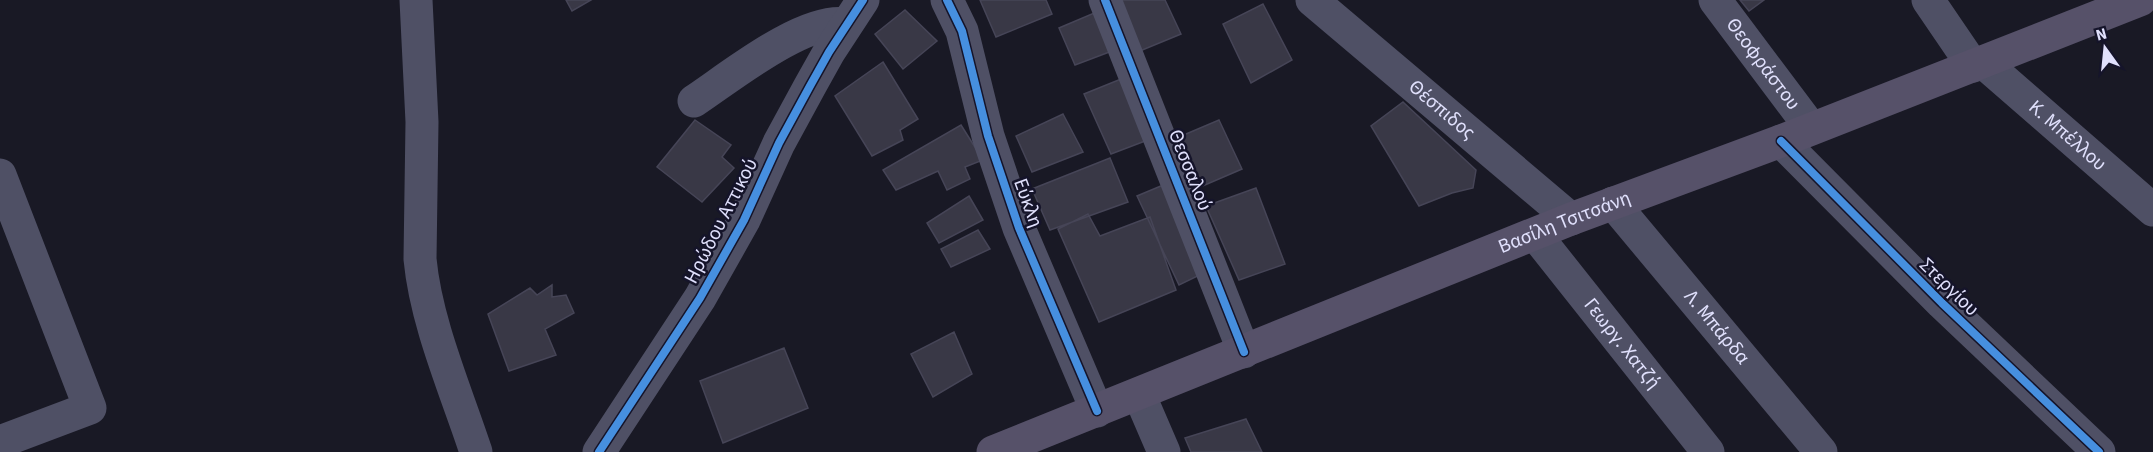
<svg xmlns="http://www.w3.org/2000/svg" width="2153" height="452" font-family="'Source Sans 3',sans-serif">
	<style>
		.building { fill: #393846; stroke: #464557; stroke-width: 1.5 }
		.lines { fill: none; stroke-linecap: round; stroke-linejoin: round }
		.minor { stroke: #4f5065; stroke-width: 33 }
		.major { stroke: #565169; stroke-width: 33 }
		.cycleway-casing { stroke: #15142a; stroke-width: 11 }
		.cycleway { stroke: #468fdf; stroke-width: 8 }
		.labels { text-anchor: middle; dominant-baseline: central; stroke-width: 5; stroke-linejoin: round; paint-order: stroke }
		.street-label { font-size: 20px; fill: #e0e0fc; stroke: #15142a }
	</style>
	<rect width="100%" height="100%" fill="#191925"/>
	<path class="building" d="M566,0h25l-19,11z
		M980,0h66l6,14 -56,23z
		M1114,0h51l16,34 -46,19z
		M1740,0h24l-15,11z
		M1263,4l29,56 -41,23 -28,-59z
		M905,10l32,31 -34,28 -28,-35z
		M1099,11l13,40 -37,14 -16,-37z
		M883,62l35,57 -18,11 3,10 -31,16 -37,-60z
		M1126,77l27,61 -42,16 -27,-60z
		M1403,102l73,68 -3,18 -21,5 -33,13 -48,-80z
		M1063,114l20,38 -51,20 -16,-36z
		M695,120l36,25 -9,12 12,11 -32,34 -45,-35z
		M1219,120l23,49 -44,19 -19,-51z
		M961,125l22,35 -18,7 5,12 -23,11 -9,-19 -42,19 -13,-20z
		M1110,158l18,44 -78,28 -18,-41z
		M1168,183l40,88 -29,14 -42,-89z
		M1256,188l29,76 -46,16 -33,-74z
		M969,196l14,24 -44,23 -12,-20z
		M1088,214l12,22 50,-19 26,73 -77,32 -41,-93z
		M978,230l12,19 -39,18 -10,-18z
		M552,285v12l14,-2 8,18 -29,16 11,26 -47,16 -21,-57 42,-26 7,7z
		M954,332l18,42 -39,23 -22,-43z
		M784,348l24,60 -85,35 -23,-62z
		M1246,419l16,33h-71l-6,-14z"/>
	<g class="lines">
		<g class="minor">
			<path d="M416,0l6,122 -2,137c6,64 36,132 56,193"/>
			<path d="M947,0l15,31 26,105 31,92 78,183"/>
			<path d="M1105,0l139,352"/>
			<path id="s1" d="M1312,0l259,219"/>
			<path id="s2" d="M1715,0l96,128"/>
			<path d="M1928,0l45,66"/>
			<path id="s3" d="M1983,62l170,148"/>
			<path d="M694,101c35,-23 110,-84 152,-77"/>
			<path d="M1781,141l161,162 157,149"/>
			<path d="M0,175l90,233 -90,34"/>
			<path id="s4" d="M1613,203l208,249"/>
			<path id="s5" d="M1535,234l173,218"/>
			<path d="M1139,394l25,58"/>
			<path d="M599,452l101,-154 44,-78 35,-77 31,-57 19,-34 34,-52"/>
		</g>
		<path class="major" id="s6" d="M993,452l578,-233 210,-78 359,-141"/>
		<defs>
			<path id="cycleway" d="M947,0l15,31 26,105 31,92 78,183
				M1105,0l139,352
				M1781,141l161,162 157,149
				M599,452l101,-154 44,-78 35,-77 31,-57 19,-34 34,-52"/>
		</defs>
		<use href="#cycleway" class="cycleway-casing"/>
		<use href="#cycleway" class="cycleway"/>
	</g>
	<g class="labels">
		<g class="street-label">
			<text stroke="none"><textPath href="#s2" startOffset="80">Θεοφράστου</textPath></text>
			<text stroke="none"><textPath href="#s1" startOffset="170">Θέσπιδος</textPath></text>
			<text stroke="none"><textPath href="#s3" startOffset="112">Κ. Μπέλλου</textPath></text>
			<text transform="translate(1190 170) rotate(68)">Θεσσαλού</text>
			<text transform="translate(1028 203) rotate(70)">Εύκλη</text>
			<text transform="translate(721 221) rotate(-63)">Ηρώδου Αττικού</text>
			<text stroke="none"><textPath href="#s6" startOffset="616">Βασίλη Τσιτσάνη</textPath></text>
			<text transform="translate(1949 287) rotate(44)">Στεργίου</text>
			<text stroke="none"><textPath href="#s4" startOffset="162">Λ. Μπάρδα</textPath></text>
			<text stroke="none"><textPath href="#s5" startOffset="140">Γεωργ. Χατζή</textPath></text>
		</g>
	</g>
	<g transform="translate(2105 48) rotate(345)" stroke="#15142a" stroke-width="4.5" paint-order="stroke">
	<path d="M0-4.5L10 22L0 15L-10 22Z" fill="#e0e0fc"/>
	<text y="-9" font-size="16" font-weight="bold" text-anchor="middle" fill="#e0e0fc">N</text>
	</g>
</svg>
